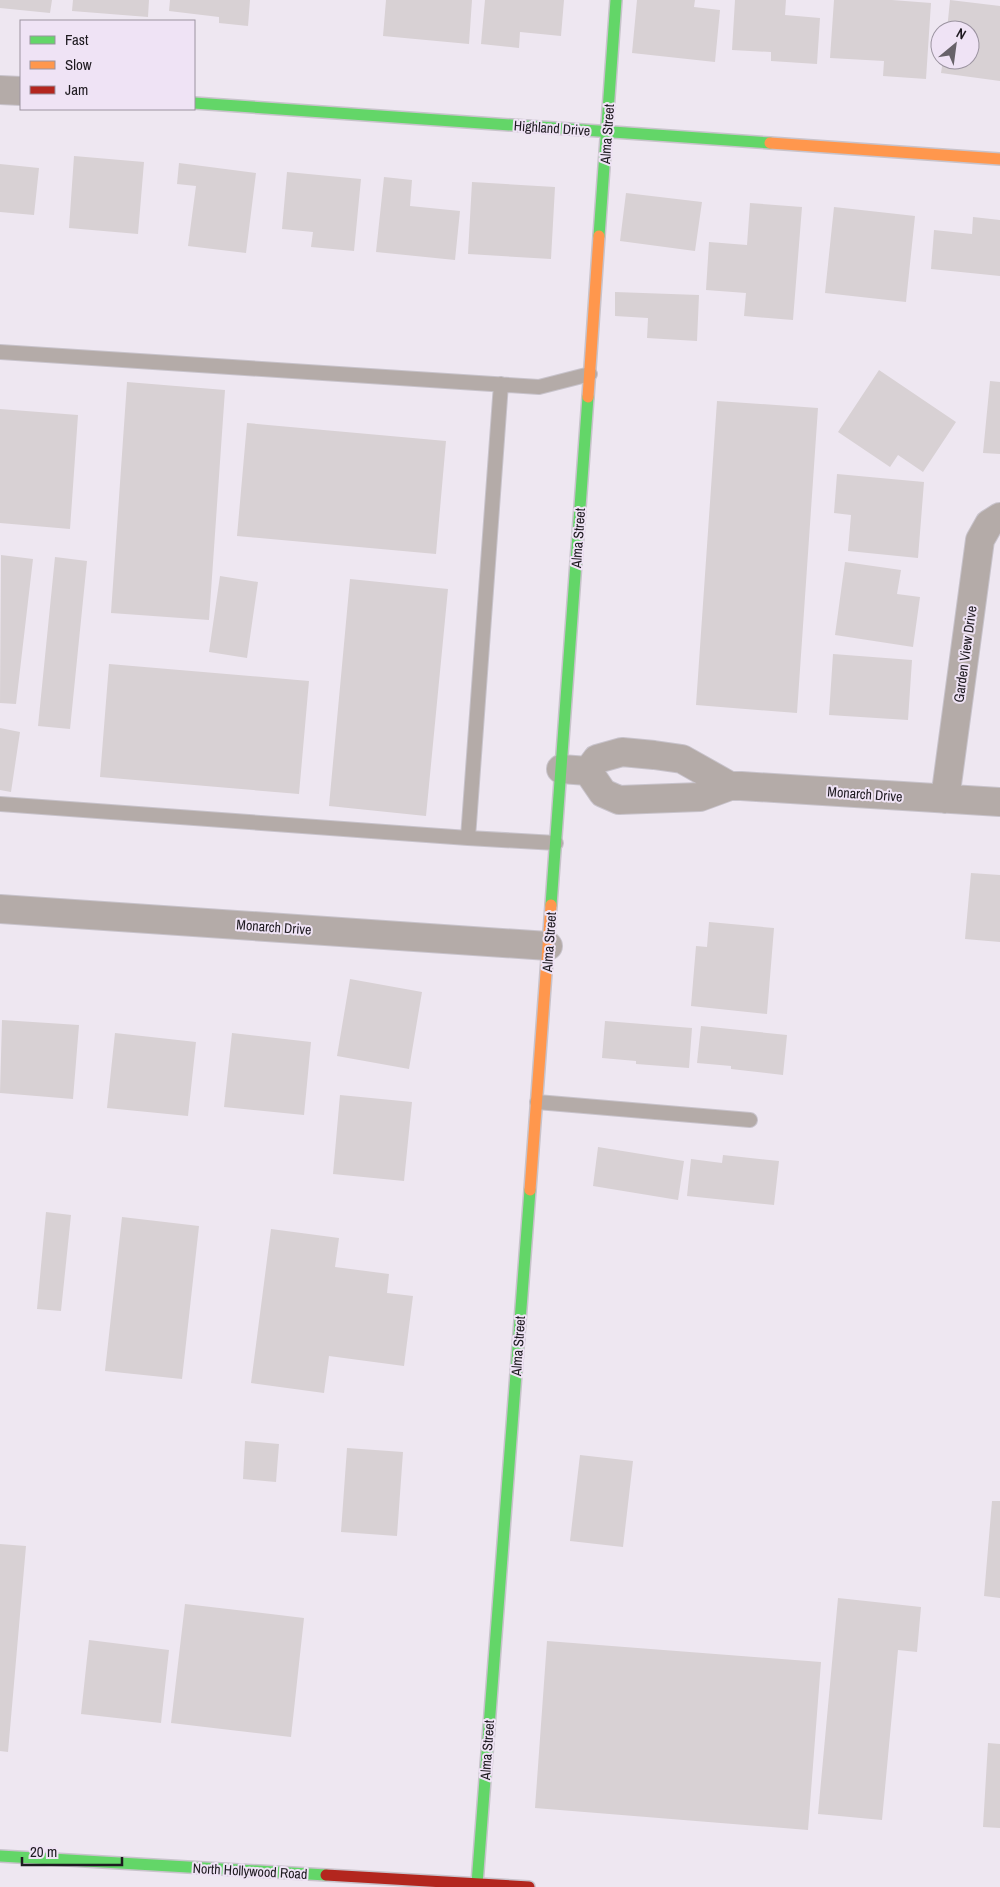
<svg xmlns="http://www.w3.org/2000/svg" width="1000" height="1887" font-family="'Archivo Narrow',sans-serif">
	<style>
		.building { fill: #d8d1d4 }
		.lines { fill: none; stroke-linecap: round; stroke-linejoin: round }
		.lane-casing { stroke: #c8c3cb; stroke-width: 16 }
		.street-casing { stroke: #c8c3cb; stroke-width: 30 }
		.fast-casing { stroke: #c8c3cb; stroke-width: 14 }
		.slow-casing { stroke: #c8c3cb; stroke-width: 14 }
		.jam-casing { stroke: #c8c3cb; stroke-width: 14 }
		.lane { stroke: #b4aba8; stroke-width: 14 }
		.street { stroke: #b4aba8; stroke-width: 28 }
		.fast { stroke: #63d668; stroke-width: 11 }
		.slow { stroke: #ff974d; stroke-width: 11 }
		.jam { stroke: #b3261e; stroke-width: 11 }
		.labels { text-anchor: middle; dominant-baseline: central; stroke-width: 4; stroke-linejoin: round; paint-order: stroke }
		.street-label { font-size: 14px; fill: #1e1a20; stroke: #efe3f5 }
	</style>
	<rect width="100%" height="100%" fill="#eee7f1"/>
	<path class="building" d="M0,0h52l-2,13 -50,-5z
		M73,0h76l-1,17 -76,-6z
		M170,0h80l-2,26 -29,-3v-6l-50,-6z
		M386,0h86l-3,44 -86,-8z
		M485,0h79l-3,36 -41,-4 -1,16 -38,-4z
		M637,0h58l-1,7 26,3 -5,52 -83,-9z
		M735,0h51l-1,15 35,3 -3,46 -46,-3v-9l-39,-2z
		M834,0h58l39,3 -5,76 -43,-3 1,-15 -54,-3z
		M950,0l50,6v75l-59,-8 2,-13h27v-30h-23z
		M74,156l70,6 -6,72 -69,-6z
		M179,163l77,10 -10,80 -58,-7 8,-60 -19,-2z
		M0,164l39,4 -5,47 -34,-3z
		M287,172l74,7 -7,72 -43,-4 2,-15 -31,-3z
		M384,177l28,3 -2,26 50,5 -5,49 -79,-8z
		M472,182l83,5 -4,72 -83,-5z
		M626,193l76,9 -7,49 -75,-10z
		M750,203l52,4 -9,113 -49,-4 2,-23 -40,-3 3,-48 38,3z
		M834,207l81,9 -9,86 -81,-9z
		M973,217l27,3v56l-69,-7 3,-39 38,4z
		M615,292l84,3 -2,46 -50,-3 1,-20 -33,-2z
		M879,370l77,52 -33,50 -25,-17 -8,12 -52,-35z
		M990,381l10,1v72l-17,-1z
		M127,382l98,8 -16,230 -98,-7z
		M717,401l101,7 -21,305 -101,-8z
		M0,409l78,6 -8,114 -70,-6z
		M247,423l199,18 -10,113 -199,-18z
		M837,474l87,8 -6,76 -70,-7 3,-36 -17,-2z
		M1,555l32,4 -17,145 -16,-1z
		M55,557l32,4 -17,168 -32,-3z
		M845,562l56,8 -4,24 23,3 -7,50 -78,-12z
		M220,576l38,6 -11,76 -38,-6z
		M350,579l98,10 -22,227 -97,-10z
		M833,654l79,6 -4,60 -79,-5z
		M109,664l200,17 -10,113 -199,-17z
		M0,728l20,4 -9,60 -11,-2z
		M971,873l29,2v67l-35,-3z
		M709,922l65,6 -7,86 -76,-8 5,-60 11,1z
		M350,979l72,13 -13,77 -72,-13z
		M2,1020l77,5 -6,74 -73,-6z
		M605,1021l87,7 -3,40 -53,-4v-3l-34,-3z
		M701,1026l86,9 -4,40 -52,-6v-3l-34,-3z
		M115,1033l81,9 -8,74 -81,-8z
		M232,1033l79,9 -7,73 -80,-8z
		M340,1095l72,7 -8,79 -71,-7z
		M598,1147l86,14 -6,39 -85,-14z
		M723,1155l56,6 -5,44 -87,-9 4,-37 31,4z
		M46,1212l25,3 -10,96 -24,-2z
		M122,1217l77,9 -17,153 -77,-8z
		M271,1229l68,9 -4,29 54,7 -2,19 26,3 -9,70 -75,-10 -5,37 -73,-10z
		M245,1441l34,3 -3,38 -33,-3z
		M347,1448l56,4 -6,84 -56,-4z
		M580,1455l53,6 -10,86 -53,-6z
		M992,1501h8v97l-16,-2z
		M0,1544l26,2 -18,206 -8,-1z
		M838,1598l83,9 -4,45 -19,-2 -16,170 -64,-6z
		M185,1604l119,14 -13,119 -120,-14z
		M89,1640l80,10 -8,73 -80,-9z
		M547,1641l274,21 -13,168 -273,-22z
		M988,1743l12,1v84l-17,-1z"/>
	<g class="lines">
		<defs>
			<path id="lane" d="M0,352l539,35 51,-13
				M0,804l468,34 33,-454
				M468,838l88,5
				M537,1102l213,18"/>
			<path id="street" d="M0,90l21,1
				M561,769l27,2 15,22 16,7 81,-3 30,-11h11l259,16
				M588,771l9,-12 25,-7 32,3 28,4 48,27
				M945,799l35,-259 9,-16 11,-7
				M0,909l548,37"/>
			<path id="fast" d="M194,103l576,40
				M599,236l17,-236
				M551,905l37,-508
				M0,1856l326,19
				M477,1884l53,-694"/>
			<path id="slow" d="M770,143l230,16
				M588,397l11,-161
				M530,1190l21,-285"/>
			<path id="jam" d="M326,1875l203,12"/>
		</defs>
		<use href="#lane" class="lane-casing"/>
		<use href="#street" class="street-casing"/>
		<use href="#fast" class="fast-casing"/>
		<use href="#slow" class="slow-casing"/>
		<use href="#jam" class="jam-casing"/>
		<use href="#lane" class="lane"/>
		<use href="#street" class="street"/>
		<use href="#fast" class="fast"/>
		<use href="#slow" class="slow"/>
		<use href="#jam" class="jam"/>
	</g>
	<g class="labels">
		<g class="street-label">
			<text transform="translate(552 128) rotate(4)">Highland Drive</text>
			<text transform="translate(607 134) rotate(-86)">Alma Street</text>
			<text transform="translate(578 538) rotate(-86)">Alma Street</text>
			<text transform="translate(965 654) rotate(-82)">Garden View Drive</text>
			<text transform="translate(865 794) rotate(4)">Monarch Drive</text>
			<text transform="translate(274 927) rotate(4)">Monarch Drive</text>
			<text transform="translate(549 942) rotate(-86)">Alma Street</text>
			<text transform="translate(518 1346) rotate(-86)">Alma Street</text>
			<text transform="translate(487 1750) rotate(-86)">Alma Street</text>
			<text transform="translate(250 1871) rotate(3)">North Hollywood Road</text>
		</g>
	</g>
	<rect x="20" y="20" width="175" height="90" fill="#efe3f5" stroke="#9b93a0"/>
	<rect x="30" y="36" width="25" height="8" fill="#63d668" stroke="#9b93a0"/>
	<text x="65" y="45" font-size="15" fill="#1e1a20">Fast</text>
	<rect x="30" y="61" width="25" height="8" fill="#ff974d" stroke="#9b93a0"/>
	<text x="65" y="70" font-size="15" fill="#1e1a20">Slow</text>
	<rect x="30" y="86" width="25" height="8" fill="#b3261e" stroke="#9b93a0"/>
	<text x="65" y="95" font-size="15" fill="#1e1a20">Jam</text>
	<g transform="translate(955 45) rotate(29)"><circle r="24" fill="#efe3f5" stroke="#9b93a0"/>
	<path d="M0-4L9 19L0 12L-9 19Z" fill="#676269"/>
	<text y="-8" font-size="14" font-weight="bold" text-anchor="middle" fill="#1e1a20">N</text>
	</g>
	<path d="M22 1857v8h100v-8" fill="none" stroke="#1e1a20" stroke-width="2.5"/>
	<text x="30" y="1857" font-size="15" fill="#1e1a20" stroke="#efe3f5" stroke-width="4" paint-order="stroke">20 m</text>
</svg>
